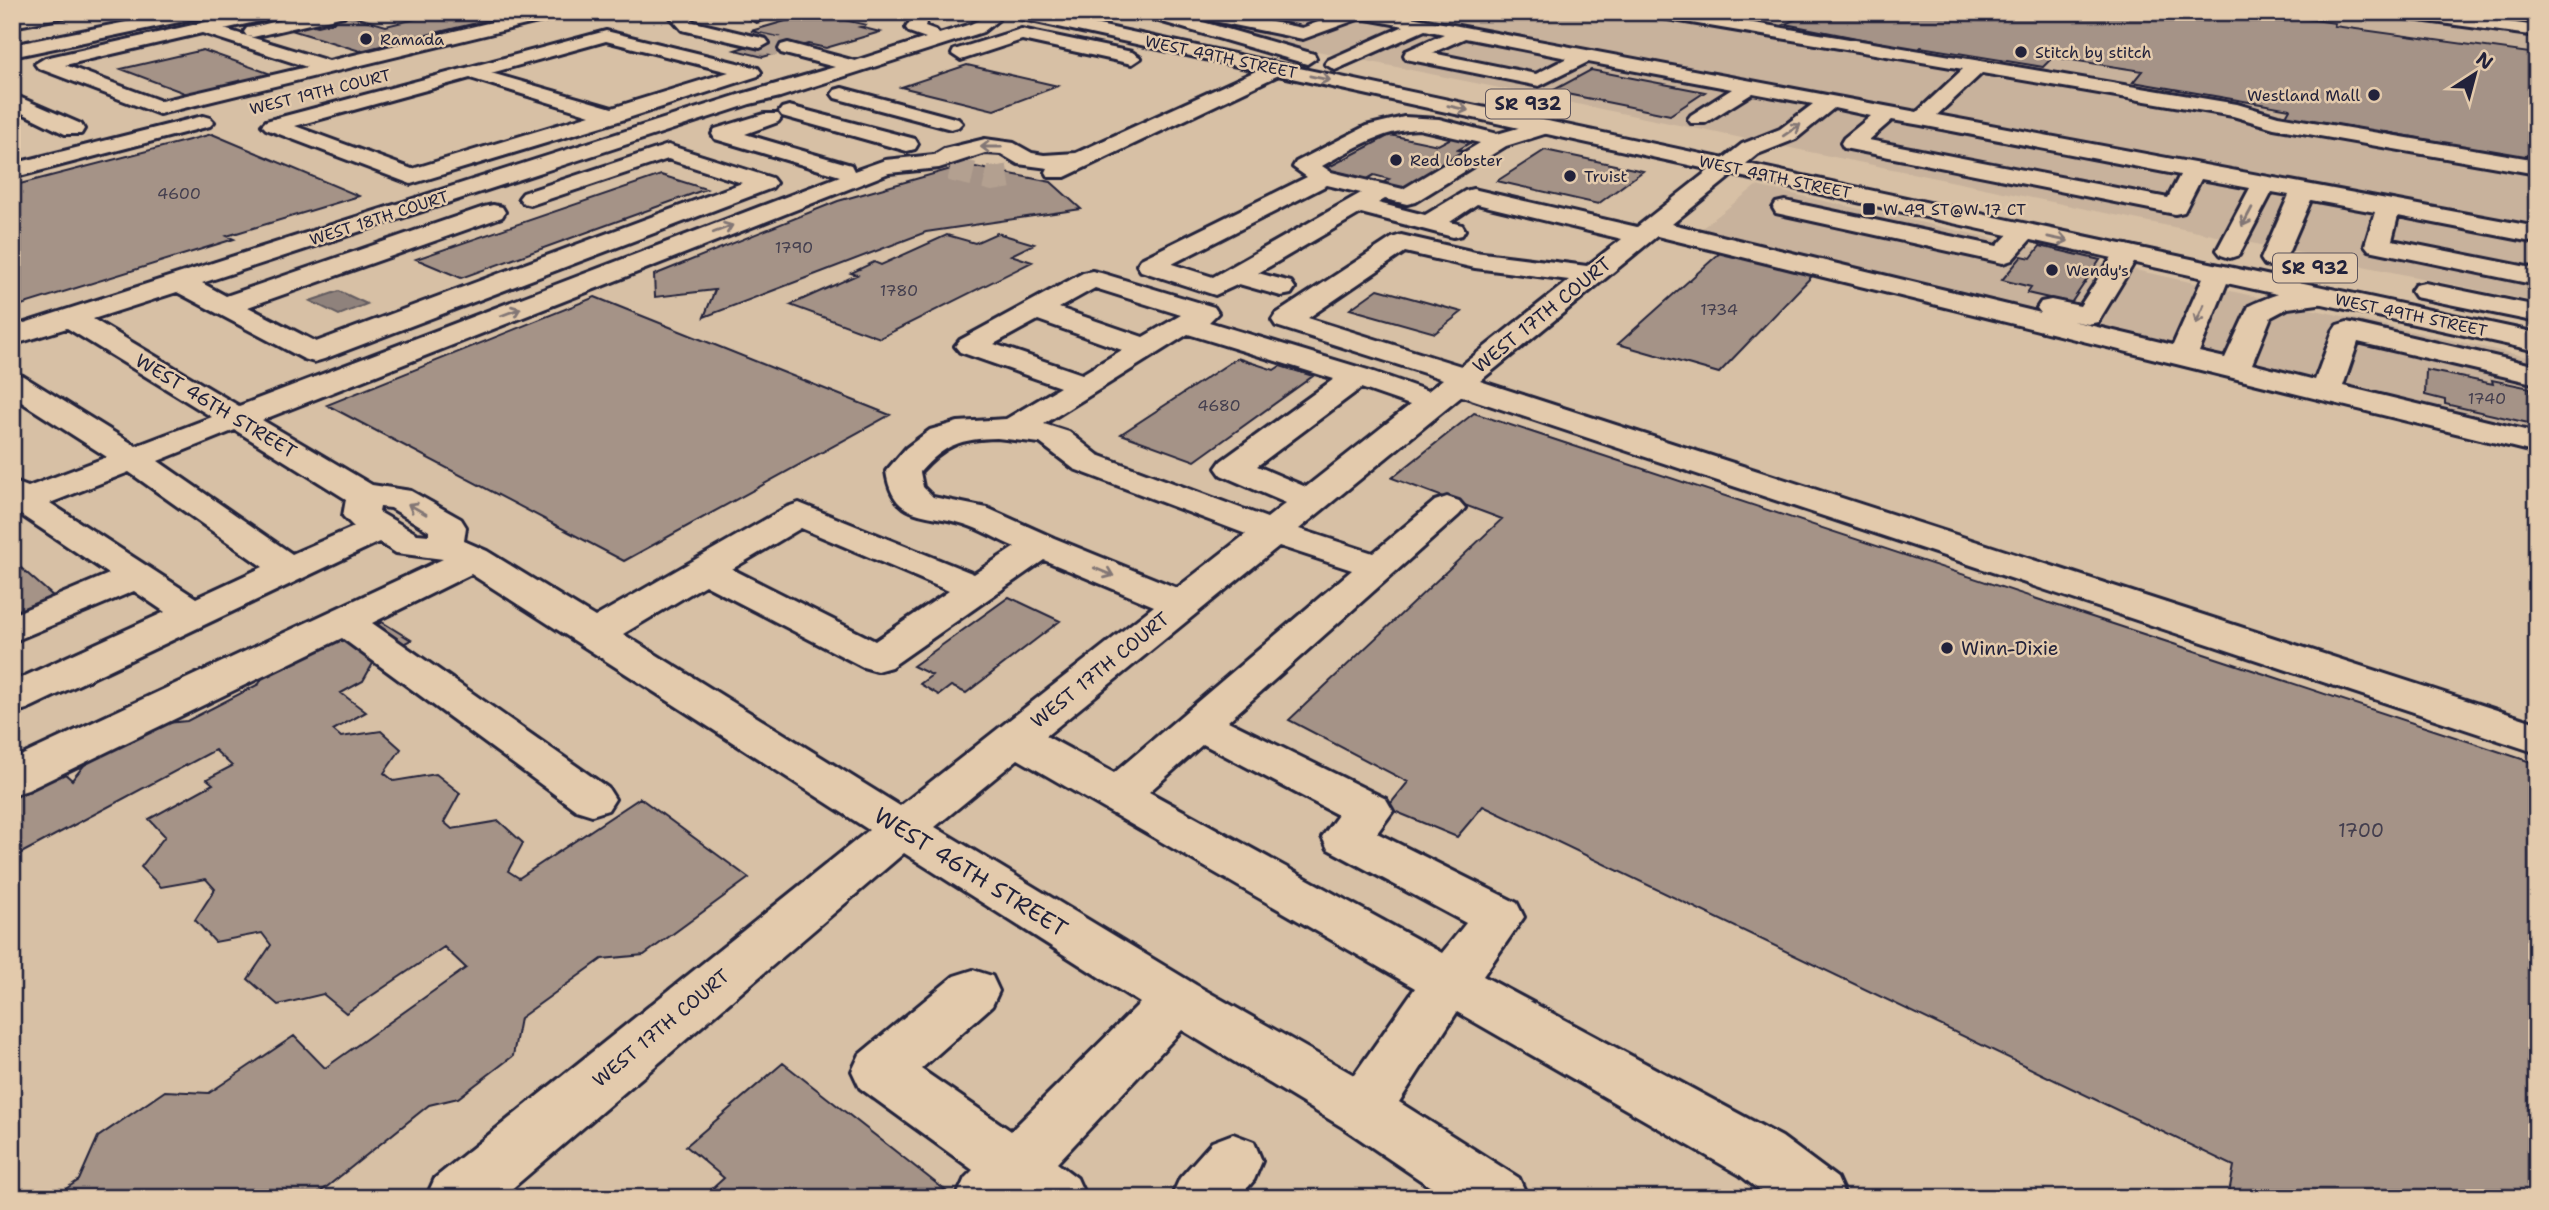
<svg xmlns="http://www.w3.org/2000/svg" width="2549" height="1210" font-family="'Shantell Sans',sans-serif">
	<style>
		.built { fill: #c8b29c }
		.water { fill: #8f827b; stroke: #635c61; stroke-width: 2 }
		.building { fill: #a59387; stroke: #22223b; stroke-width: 2 }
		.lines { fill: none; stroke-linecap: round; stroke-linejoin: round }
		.minor-tunnel-far1 { stroke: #b3a090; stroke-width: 19; stroke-dasharray: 19 10; stroke-linecap: butt }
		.minor-tunnel { stroke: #b3a090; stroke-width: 24; stroke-dasharray: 24 12; stroke-linecap: butt }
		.minor-casing { stroke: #22223b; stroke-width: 6 }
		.major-casing { stroke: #22223b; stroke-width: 6 }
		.highway-casing { stroke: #22223b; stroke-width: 6 }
		.minor { fill: #e3caac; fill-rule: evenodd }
		.major { fill: #e3caac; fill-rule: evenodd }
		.highway { fill: #e3caac; fill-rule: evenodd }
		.oneway { stroke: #827674 }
		.poi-dot { fill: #22223b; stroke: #e3caac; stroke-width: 2.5 }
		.labels { text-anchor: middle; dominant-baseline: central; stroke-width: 5; stroke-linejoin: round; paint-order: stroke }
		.far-poi-label { font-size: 16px; fill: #22223b; stroke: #e3caac; text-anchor: start }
		.far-street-label { font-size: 16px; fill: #22223b; stroke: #e3caac }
		.number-label { font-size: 16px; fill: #433e4e }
		.shield { fill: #e3caac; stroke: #5c545d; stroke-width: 2 }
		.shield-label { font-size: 18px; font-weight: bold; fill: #22223b }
		.street-label { font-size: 19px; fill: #22223b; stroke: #e3caac }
		.poi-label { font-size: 19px; fill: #22223b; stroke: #e3caac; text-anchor: start }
		.near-number-label { font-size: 19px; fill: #433e4e }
		.near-street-label { font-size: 23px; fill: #22223b; stroke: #e3caac }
	</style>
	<rect width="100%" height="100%" fill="#d7c0a5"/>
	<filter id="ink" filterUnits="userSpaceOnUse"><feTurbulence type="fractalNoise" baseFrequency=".0143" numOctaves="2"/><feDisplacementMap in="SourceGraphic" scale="14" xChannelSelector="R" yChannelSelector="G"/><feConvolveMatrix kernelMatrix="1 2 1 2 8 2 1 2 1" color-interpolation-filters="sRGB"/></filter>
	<g filter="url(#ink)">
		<path class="built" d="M1126,12h1411v290l-1052,-217z
			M1756,186l781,173v72l-840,-199z"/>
		<path class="water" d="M339,291l28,13 -28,11 -29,-14z"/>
		<path class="building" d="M445,12h77l-162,39 -75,-23 21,-5 12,3 17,-4 -11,-3 21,-5 41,12z
			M2150,12l51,5 -1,3 8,1 4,-7 75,2 48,7 -1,3 203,28v103l-11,-2 1,6 -109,-19v-4l-32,-6 -1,5 -35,-6 2,-4 -66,-11 4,-7 -157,-27 9,-11 -89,-14 -10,10 -122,-20 -3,3 -133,-26 11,-5 -44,-6z
			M813,13l54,12 -7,2 20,5 -54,16 -18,-4 -45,13 -28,-7 43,-13 -27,-6z
			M203,50l68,24 -84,20 -66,-25z
			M967,65l91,21 -64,24 -93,-23z
			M1591,70l114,22 -35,23 -118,-24z
			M212,134l147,62 -132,40 7,3 -222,69v-122z
			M1390,135l48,10 15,-8 20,4 -15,9 7,1 -62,37 -21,-5 7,-4 -15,-4 -7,4 -42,-10z
			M1545,150l98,21 -45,33 -101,-23z
			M965,165l86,17 30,27 -155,23 -222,85 11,-27 -60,7 -1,-22 184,-74z
			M661,175l45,14 -245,89 -45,-19z
			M997,233l37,11 -23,11 21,7 -152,76 -90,-33 67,-30 -6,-2 23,-11 7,3 66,-30 28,8z
			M2040,246l60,14 -29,43 -44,-10 4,-6 -29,-7 20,-24 9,2z
			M1722,251l92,23 -95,99 -101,-29z
			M1378,289l84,23 -27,21 -85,-24z
			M595,297l295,118 -266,146 -297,-156z
			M1237,358l37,12 6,-4 33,10 -118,85 -74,-27z
			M2426,370l67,14 -1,-4 38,8v7l7,1v29l-92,-21v-4l-20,-5z
			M1474,413l1063,351v434h-309l6,-32 -751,-360 -26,31 -70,-29 21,-26 -119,-62 213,-201 -110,-41z
			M12,560l42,37 -42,17z
			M1009,597l51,24 -94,72 -15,-7 -12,9 -19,-11 12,-9 -19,-9z
			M382,622l29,18 -35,18 -13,23 -22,12 25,19 -33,18 8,7 40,-6 20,18 -17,24 10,8 42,-7 24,19 -16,29 8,7 47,-8 24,22 -15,28 11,7 121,-80 109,80 -105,77 -42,4 -82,59 -7,38 -55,42 -29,7 -116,93h-261l27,-18 19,-43 67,-46 44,2 85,-57 31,32 141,-100 -22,-21 -98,66 -23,-19 -45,11 -30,-26 23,-34 -9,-12 -47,9 -20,-22 20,-31 -9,-10 -45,8 -20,-20 24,-31 -16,-17 64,-35 -6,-5 25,-13 -17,-16 -203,108v-59l52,-26 8,7 23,-28 52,-27 40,-4 72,-37 11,-22 45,-23 38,-2z
			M783,1063l172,135h-253l22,-20 -38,-32z"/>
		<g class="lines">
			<path class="minor-tunnel-far1" d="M760,43l28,6"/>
			<path class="minor-tunnel" d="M950,169l43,10 24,-4"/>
			<defs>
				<path id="minor" d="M251,12h33l-2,4 -58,13 23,7 -3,-4 3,-4 6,-1 62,-15h31l-2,4 -91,21 -6,-1 82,25 205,-49h31l-2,4 -404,98 -121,-46 -3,-4 10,-6zM202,33l105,34 -146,34 -96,-36z
					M688,12l-1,2 7,8 72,17 3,4 -9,5 -78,-18 -15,-17z
					M750,12h27l-2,4 -19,5 -9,-5z
					M910,12h20l-5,14 11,4 3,4 32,-10 18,-9 9,5 -15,12 -203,65 -30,7 -548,179 24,13 258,-89 9,-2 9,2 3,5 -3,5 -254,90 68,35 426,-159 -74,-24 -137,46 -8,-2 -4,-5 4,-5 145,-48 104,33 4,5 -4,5 -448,171 -10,3 -10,-3 -127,-67 -84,27 146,87 601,-230 -125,-37 -3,-5 3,-5 49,-15h14l3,4 -3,4 -33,12 106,31 3,6 31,-11 49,-5 10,-6 41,-10 29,4 18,10 12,2 32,-2 193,-88h14l3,4 -3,4 -218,104h-16l-3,-5 2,-4 -30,-4 -17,-10 -16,-1 -46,15 -50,5 -627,247 110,65 39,6 50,28 5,8 -2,14 23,10 108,66 192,-110 12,-4 175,71 41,-27c-17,-7 -34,-18 -51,-23 -38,-12 -71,-2 -78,-53l20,-23 24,-18 28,-8 48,-3 54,-32 -100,-35 -5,-6 5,-6 123,-67 9,-2 9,2 113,34 4,6 -9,9 159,48 60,21 15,-12 -167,-53 -4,-6 4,-6 116,-76 9,-3 74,17 112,14 35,-27 -145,-35 -27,18 12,3 3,5 -3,5 -9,2 -92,-24 -103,60 33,9 4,6 -4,6 -10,2 -42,-12 -24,11 -74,-24 -4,-6 4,-6 166,-82 -14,-10 3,-5 70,-36 38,-9 35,2 58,15 46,-13 8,1 3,5 -3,5 -45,14 -91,56 -8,2 -22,-5 -7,4 47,12 40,-24 8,-2 164,38 105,-83 38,-15 33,-25 -60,-11 -48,30h-14l-3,-4 3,-4 41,-26 -144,-27 -49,24 -133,-27 -2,-4 2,-4 38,-17 -19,-4 -90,40 -10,-6 3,-4 76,-34 -43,-8 -58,21 -109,-22 -8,-5h35l81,16 43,-16h39l533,100 46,-43 -307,-52 -8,-5h40l549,92 41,12 259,44v14l-263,-46 -41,-12 -251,-43 -45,42 600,112v16l-139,-27 -6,24 145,29v16l-168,-35 -4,-5 10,-33 -64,-12 -28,65 -9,2 -9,-2 -4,-6 28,-64 -17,-3 -33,63 -9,3 -9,-3 -4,-5 33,-62 -49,-9 -17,33 -9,2 -331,-66 -3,-5 3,-5 27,-22 -37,-8 -38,31 -38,15 -86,70 369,89 -4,-5 4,-6 10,-2 29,6 38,-58 9,-3 9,3 4,5 -42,69 -10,2 -16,-3 101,24 32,-72 4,-6 9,-2 9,2 4,6 -32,79 26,6 24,-52c25,-12 56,-23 84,-16l4,6 -4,6 -45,6 -17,9 -19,47 63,16 18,-49 4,-6 10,-3 190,44v18l-179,-42 -15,44 194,47v20l-880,-217 -177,145 1057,342v30l-1075,-357 -163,133 74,24 62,-52 12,-4 12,4 6,7 -6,7 -231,206 158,78 7,12 -16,22 140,70 7,14 -41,59 299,161 55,41 9,20h-77l-29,-23 -283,-163 -58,90 120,76 9,20h-81l-105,-71 -160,-97 -125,133 20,15 9,20h-130l9,-20 8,-8 -113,-82 -8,-17 8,-17 94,-78 19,-6 19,6 7,15 -7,15 -71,63 90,62 129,-128 -236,-150 -403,345h-75l9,-20 434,-348 -398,-256 -99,49 236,165 7,11 -7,11 -16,5 -16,-5 -234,-172 -314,152 -16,5v-35l431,-201 -47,-6 -17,-11 -352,167 -15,4v-31l153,-70 -31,-21 -122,51v-27l97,-41 -97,-65v-28l16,6 79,-30 -95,-61v-23l11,3 113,70 76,-29 -145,-89 -55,17v-18l726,-232 97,-28 -54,-14 -2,-4 2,-4 7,-2 67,18 71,-23 -17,-6 -3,-4 7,-12zM1465,38l102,20 -31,16 -104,-21zM1892,120l29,5 259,50 -12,23 -299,-58zM1419,129l61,14 -77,46 -72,-17 -9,-6c31,-17 60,-36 97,-37zM1327,185l34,8 -148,84 -41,-13zM1405,252l70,16 94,12 -108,86 -153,-48zM1095,288l86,27 -38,22 -84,-29zM1038,320l84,30 -40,24 -88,-30zM1188,334l146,45 -113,82 -5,7 5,7 65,28 -19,15 -169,-63 -29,-23 -25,-8zM1361,388l49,17 -104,82 -49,-21zM235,430l111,69 -3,17 11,11 -62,27 -134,-93zM997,438l43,5 34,26 172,65 -69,54 -123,-50 -67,-30 -54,-11 -10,-10 -3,-15c25,-28 40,-33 77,-34zM129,472l134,95 -67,31 -146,-95zM380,507l11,1 38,23v4l-12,-1 -38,-22zM801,528l148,63 -74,50 -143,-72zM1279,546l73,24 -238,203 -68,-37zM1044,560l110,46 -254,200 -277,-172 82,-49 158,82 14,4 14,-4zM1203,744l135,71 -16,22 6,12 138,74 -24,30 -293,-161zM1018,759l397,229 -61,87 -158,-90 -261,-158z
					M2389,12h48l100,14v10l-140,-19z
					M1021,29l111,23 9,6 -9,6 -110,-24 -61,20 -9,-6 2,-4z
					M606,31l152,37 3,4 -3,4 -136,44 -211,64 -145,-55 -4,-4 4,-4zM606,41l123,31 -117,36 -121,-35zM470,78l120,37 -178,54 -117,-43z
					M842,88l116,31 4,4 -4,4 -7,2 -116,-31 -3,-4 3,-4z
					M12,94l69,30 3,5 -3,5h-16l-53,-26z
					M789,106l126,33 3,5 -3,5 -8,2 -125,-35 -3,-4 3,-4z
					M203,116l7,2 4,4 -4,4 -198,52v-14z
					M1785,201l212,45c12,-12 19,-25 37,-20l4,5 -26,29 -9,3 -227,-50 -3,-5 3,-5z
					M1233,1134l21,8 8,19 -8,19 -15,18h-68l9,-20 32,-36z"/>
				<path id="major" d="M1005,12h33l1499,321v18l-1524,-334z
					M2425,283l112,23v16l-122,-25 -4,-6 4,-6z"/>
				<path id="highway" d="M36,12h36l-2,4 -58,11v-10z
					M176,12h35l-8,5 -191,40v-12z
					M1140,12h28l146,42 2,4 -9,6 -7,-2 -158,-46z"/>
			</defs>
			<use href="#minor" class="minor-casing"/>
			<use href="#major" class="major-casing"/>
			<use href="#highway" class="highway-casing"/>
			<use href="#minor" class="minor"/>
			<use href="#major" class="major"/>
			<use href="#highway" class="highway"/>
		</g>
		<defs><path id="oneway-shaft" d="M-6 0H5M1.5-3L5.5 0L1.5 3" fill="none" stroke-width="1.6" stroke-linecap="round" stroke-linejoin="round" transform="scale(1.75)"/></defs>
		<g class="oneway">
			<use href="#oneway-shaft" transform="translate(1320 78) rotate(12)"/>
			<use href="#oneway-shaft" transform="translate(1458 108) rotate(13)"/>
			<use href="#oneway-shaft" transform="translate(1792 130) rotate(-34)"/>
			<use href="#oneway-shaft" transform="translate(991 147) rotate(-180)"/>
			<use href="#oneway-shaft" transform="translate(2247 217) rotate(118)"/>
			<use href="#oneway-shaft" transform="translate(723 229) rotate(-21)"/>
			<use href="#oneway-shaft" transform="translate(2058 239) rotate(12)"/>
			<use href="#oneway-shaft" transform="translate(511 312) rotate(-21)"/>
			<use href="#oneway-shaft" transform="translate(2200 314) rotate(113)"/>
			<use href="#oneway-shaft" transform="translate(417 509) rotate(-150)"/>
			<use href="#oneway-shaft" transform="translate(1104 572) rotate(22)"/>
		</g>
	</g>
	<g class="poi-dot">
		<circle cx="366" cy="39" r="7"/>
		<circle cx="2021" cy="52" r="7"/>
		<circle cx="2374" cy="95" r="7"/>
		<circle cx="1396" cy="160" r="7"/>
		<circle cx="1570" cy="176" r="7"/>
		<rect x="1862" y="202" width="14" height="14" rx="3.5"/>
		<circle cx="2052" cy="270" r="7"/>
		<circle cx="1947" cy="648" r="7"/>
	</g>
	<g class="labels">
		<g class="far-poi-label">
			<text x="380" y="39">Ramada</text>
			<text x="2035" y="52">Stitch by stitch</text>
			<text x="2360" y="95" text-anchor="end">Westland Mall</text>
			<text x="1410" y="160">Red Lobster</text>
			<text x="1584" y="176">Truist</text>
			<text x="1883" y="209">W 49 ST@W 17 CT</text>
			<text x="2066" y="270">Wendy's</text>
		</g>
		<g class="far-street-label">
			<text transform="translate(1221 57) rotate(12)">WEST 49TH STREET</text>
			<text transform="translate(320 92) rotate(-14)">WEST 19TH COURT</text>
			<text transform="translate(1775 177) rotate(12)">WEST 49TH STREET</text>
			<text transform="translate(379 218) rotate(-18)">WEST 18TH COURT</text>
			<text transform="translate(2411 315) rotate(12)">WEST 49TH STREET</text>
		</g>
		<g class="number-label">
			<text x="179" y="193">4600</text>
			<text x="794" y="247">1790</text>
			<text x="899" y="290">1780</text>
			<text x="1719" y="309">1734</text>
			<text x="2487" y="398">1740</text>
			<text x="1219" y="405">4680</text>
		</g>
		<g class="shield">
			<rect x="1486" y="89.5" width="84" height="29" rx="5"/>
			<rect x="2273" y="253.5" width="84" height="29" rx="5"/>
		</g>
		<g class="shield-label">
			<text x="1528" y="104">SR 932</text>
			<text x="2315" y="268">SR 932</text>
		</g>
		<g class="street-label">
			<text transform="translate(1542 315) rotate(-39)">WEST 17TH COURT</text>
			<text transform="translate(216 406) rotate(31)">WEST 46TH STREET</text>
			<text transform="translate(1100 670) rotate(-39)">WEST 17TH COURT</text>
			<text transform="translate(661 1028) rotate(-40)">WEST 17TH COURT</text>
		</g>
		<g class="poi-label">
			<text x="1961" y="648">Winn-Dixie</text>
		</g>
		<g class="near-number-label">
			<text x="2361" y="830">1700</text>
		</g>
		<g class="near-street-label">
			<text transform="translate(971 872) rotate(32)">WEST 46TH STREET</text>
		</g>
	</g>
	<rect width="2549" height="1210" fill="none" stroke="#e3caac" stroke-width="42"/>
	<rect x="21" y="21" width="2507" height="1168" fill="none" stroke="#22223b" stroke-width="2.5" filter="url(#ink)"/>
	<g transform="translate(2475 74) rotate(36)" stroke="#e3caac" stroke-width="5" paint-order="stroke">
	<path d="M0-5L12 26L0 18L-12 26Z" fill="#22223b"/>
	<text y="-10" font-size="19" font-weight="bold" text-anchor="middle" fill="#22223b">N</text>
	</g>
</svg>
